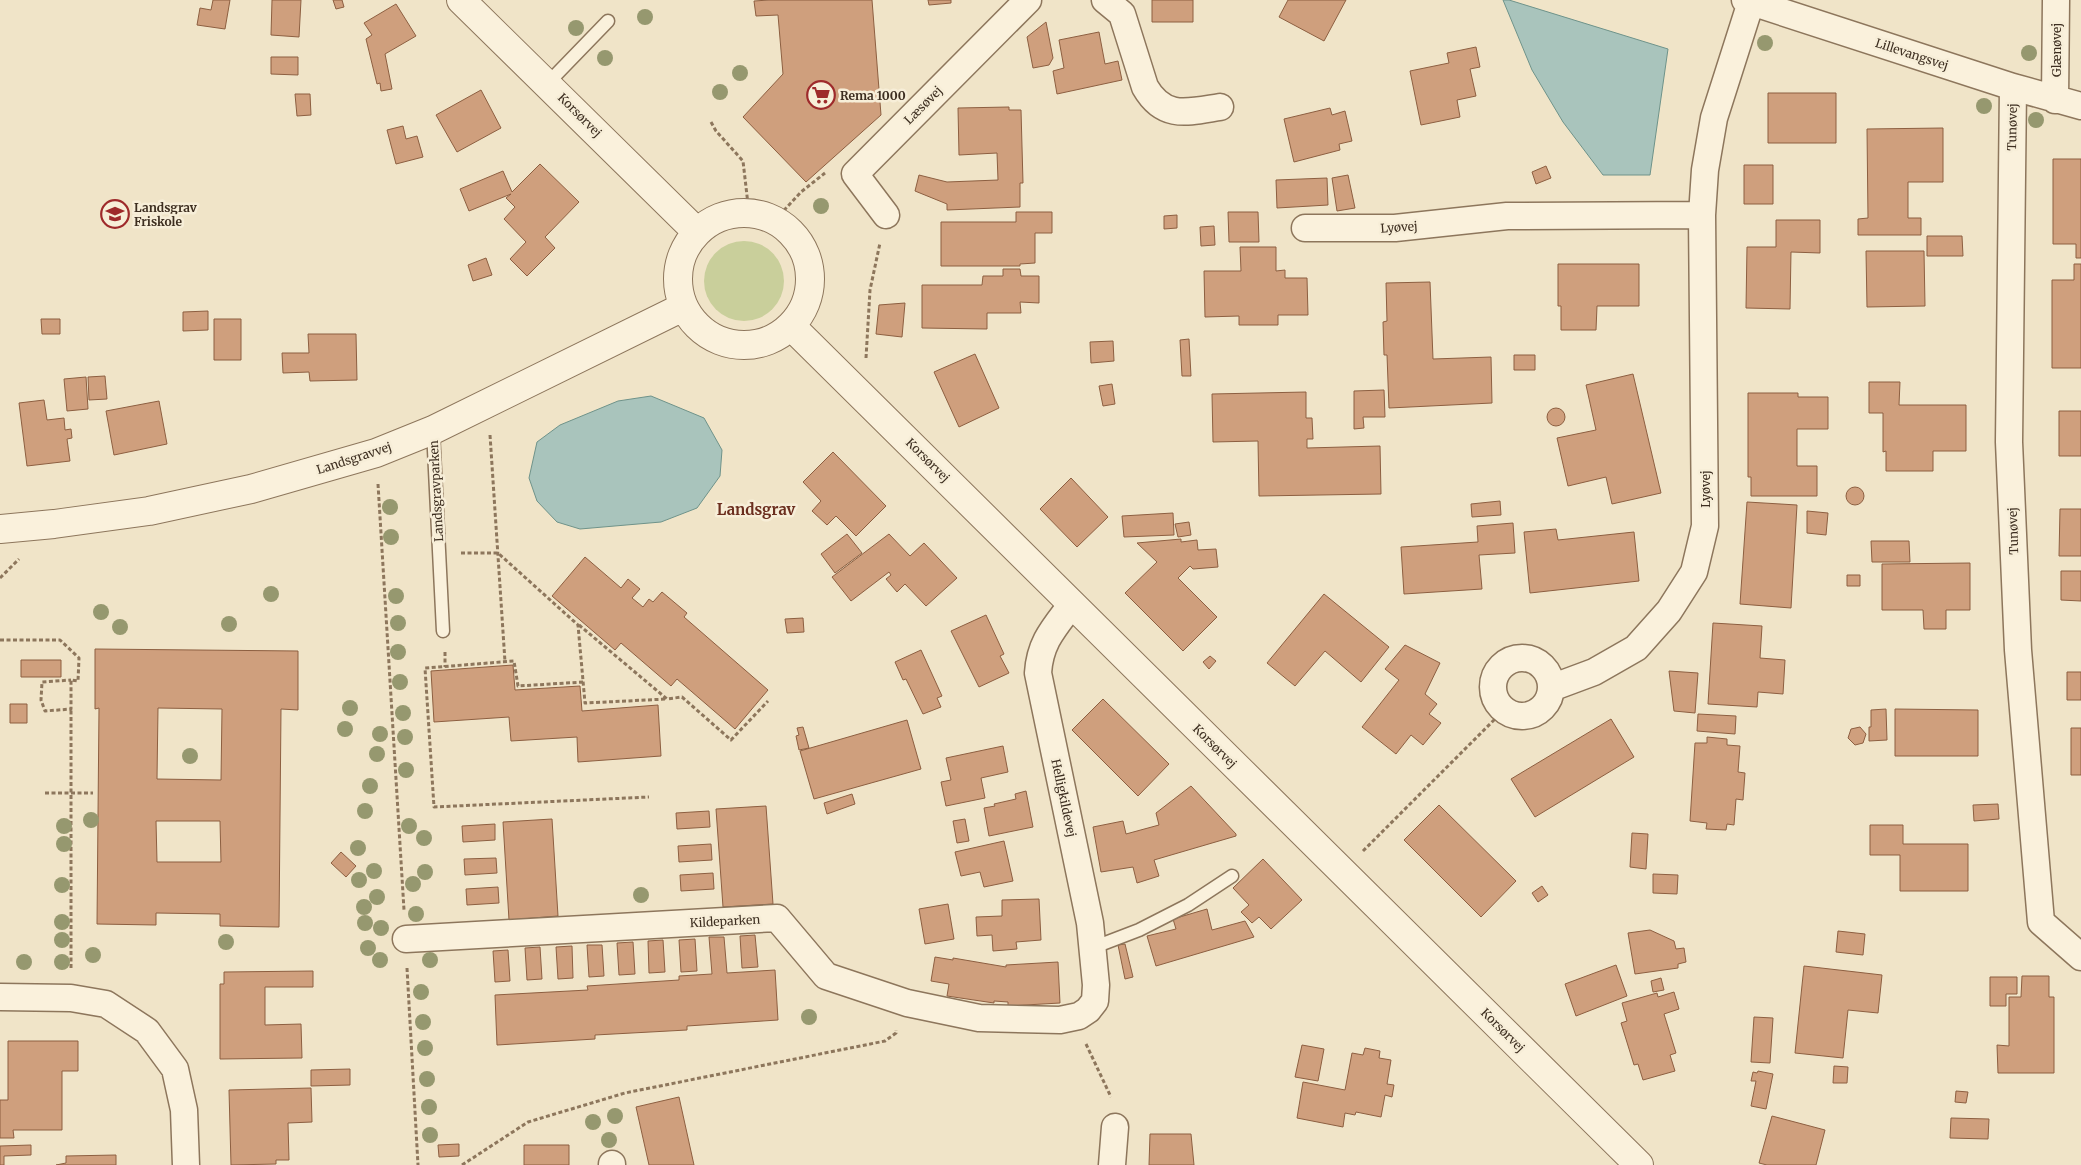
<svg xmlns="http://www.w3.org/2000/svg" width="2081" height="1165" font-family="Merriweather,serif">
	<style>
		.green { fill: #c9cf9b }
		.water { fill: #a9c4bc; stroke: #6f938a }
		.building { fill: #cf9f7d; stroke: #8d5f41; fill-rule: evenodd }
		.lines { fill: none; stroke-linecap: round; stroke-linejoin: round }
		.service-casing { stroke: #8d765c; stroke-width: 15 }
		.minor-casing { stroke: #8d765c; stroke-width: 29 }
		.tertiary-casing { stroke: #8d765c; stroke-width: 30 }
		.path { stroke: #8d765c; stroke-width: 3; stroke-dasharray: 4 2.5; stroke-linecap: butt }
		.service { stroke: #faf1dc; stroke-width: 12 }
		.minor { stroke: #faf1dc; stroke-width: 26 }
		.tertiary { stroke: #faf1dc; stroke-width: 28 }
		.tree { fill: #96986f }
		.labels { text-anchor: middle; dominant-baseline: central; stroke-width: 5; stroke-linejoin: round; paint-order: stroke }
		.street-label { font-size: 12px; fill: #3d2e20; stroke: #f7eed8 }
		.poi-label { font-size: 12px; font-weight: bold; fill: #3d2e20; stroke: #f7eed8; text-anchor: start }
		.quarter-label { font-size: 15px; font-weight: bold; fill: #6b2e1e; stroke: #f7eed8 }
	</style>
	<rect width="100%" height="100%" fill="#f0e4c8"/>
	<path class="green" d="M704 281a40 40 0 1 1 80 0a40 40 0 1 1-80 0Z"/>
	<path class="water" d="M1503,0h6l159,49 -18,126h-47l-40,-53 -31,-52z
		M651,396l53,22 18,32 -2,26 -23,32 -36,14 -81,7 -23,-7 -20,-21 -8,-23 8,-36 23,-17 58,-24z"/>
	<path class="building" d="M213,0h17l-5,29 -28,-4 3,-17 11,2z
		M272,0h29l-2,37 -28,-2z
		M333,0h9l2,7 -8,2z
		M769,0h103l9,115 -75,67 -63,-65 40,-43 -5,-59 -22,1 -2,-15z
		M928,0h23v3l-22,2z
		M1152,0h41v22h-41z
		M1288,0h58l-22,41 -45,-24z
		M396,4l20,32 -31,18 7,35 -11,2 -1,-8 -3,1 -11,-45 6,-4 -8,-12z
		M1046,22l7,36 -4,7 -16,3 -6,-31z
		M1099,32l6,32 13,-3 4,19 -65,14 -4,-23 11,-3 -5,-28z
		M1476,47l4,20 -10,2 6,27 -19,4 3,17 -39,8 -11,-54 39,-8 -2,-10z
		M271,57h27v18l-27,-1z
		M481,90l20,38 -44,24 -21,-37z
		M1768,93h68v50h-68z
		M295,94h15l1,21 -14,1z
		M1009,107v3h12l2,73h-3v24l-73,3v-6l-32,-13 4,-16 28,7 51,-2 -1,-27 -38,2 -1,-47z
		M1330,108l2,7 13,-4 7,30 -13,3 1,6 -46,12 -10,-43z
		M403,126l3,13 11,-3 6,21 -27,7 -9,-34z
		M1943,128v54h-35v36h13v17h-63v-16l10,-1 -1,-89z
		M2053,159h28v99h-5v-14h-23z
		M540,164l39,38 -34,35 10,11 -28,28 -17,-17 16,-17 -22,-23 11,-12 -9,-9 5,-4 -42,17 -9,-22 43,-18 9,21z
		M1744,165h29v39h-29z
		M1546,166l5,12 -15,6 -4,-12z
		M1348,175l7,33 -18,3 -5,-33z
		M1327,178l1,27 -51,3 -1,-28z
		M1016,212h36v21h-17v30l-15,1v2h-79v-44h75z
		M1228,212h30l1,30h-30z
		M1177,215v13l-13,1v-13z
		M1776,220h44v33l-29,-1 -1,57 -44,-1 1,-61h29z
		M1214,226l1,19 -14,1 -1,-19z
		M1927,236h35l1,20h-36z
		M1240,247h36v24l9,-1v8h22l1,37h-30v10h-39v-9l-34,1 -1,-46h37z
		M1866,251h58l1,55 -58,1z
		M486,258l6,17 -19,6 -5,-16z
		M1558,264h81v42h-42l-1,24h-35v-24h-3z
		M2074,264h7v104h-29v-88h22z
		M1003,269h17l1,7h18v27l-19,-1 1,11h-34v16l-65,-1v-43h60l1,-9h20z
		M1430,282l3,77 58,-2 1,46 -103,5 -2,-53h-3l-1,-33 4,-1 -1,-38z
		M905,303l-3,34 -26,-3 3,-29z
		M208,311v19l-25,1v-19z
		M41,319h19v15h-18z
		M214,319h27v41h-27z
		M308,334h48l1,46 -47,1 -1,-9 -26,1 -1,-20h27z
		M1189,339l2,37h-9l-2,-36z
		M1113,341l1,20 -23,2 -1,-21z
		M975,354l24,54 -40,19 -25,-55z
		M1514,355h21v15h-21z
		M1633,374l28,119 -49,11 -6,-27 -38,9 -11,-48 39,-8 -10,-45z
		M105,376l2,23 -18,1 -1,-23z
		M86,377l2,32 -21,2 -3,-32z
		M1869,382h31l-1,23h67v46h-33v20h-47v-20l-3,1v-39h-14z
		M1112,384l3,20 -12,2 -4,-20z
		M1384,390l1,27h-22l1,11 -10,1v-38z
		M1306,392v26h6l1,21h-6v9l73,-2 1,48 -122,2 -1,-55 -45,1 -1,-48z
		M1748,393h50v4h30v32h-31v37h20v30h-66v-19h-3z
		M44,400l3,20 17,-2 1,12 6,-1 1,9 -5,1 3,22 -43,5 -8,-63z
		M159,401l8,43 -53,11 -8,-44z
		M1547 417a9 9 0 1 1 18 0a9 9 0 1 1-18 0Z
		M2059,411h22v45h-22z
		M833,452l53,54 -30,30 -20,-20 -9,9 -15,-14 9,-10 -18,-19z
		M1071,478l37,39 -31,30 -37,-38z
		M1846 496a9 9 0 1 1 18 0a9 9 0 1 1-18 0Z
		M1500,501l1,14 -29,2 -1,-13z
		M1747,502l50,3 -6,103 -51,-4z
		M2060,509h21v47h-22z
		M1807,511l21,2 -2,22 -19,-2z
		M1173,513l1,22 -50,2 -2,-21z
		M1189,522l2,13 -13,2 -3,-13z
		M1513,523l2,30 -36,2 3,34 -78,5 -3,-47 77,-5 -1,-16z
		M1556,529l2,11 76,-8 5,49 -109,12 -6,-61z
		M847,534l15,19 -27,20 -14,-19z
		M889,534l21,22 14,-13 33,35 -31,28 -21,-22 -8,8 -11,-13 5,-4 -2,-3 -38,29 -19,-24z
		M1181,539v3l16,-2 1,10 18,-1 2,18 -25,2 -3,-3 -12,12 39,39 -34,34 -58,-58 32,-31 -20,-19z
		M1871,541h38l1,21h-38z
		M585,557l36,31 7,-9 12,10 -8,9 11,9 6,-8 4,3 9,-10 25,21 -3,4 84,73 -33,39 -58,-50 -6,7 -50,-43 -6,7 -63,-54z
		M1970,563v47h-24v19h-22l-1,-19h-41v-46z
		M2061,571h20v30l-20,-1z
		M1847,575h13v11h-13z
		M1324,594l65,53 -28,35 -36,-31 -30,35 -28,-23z
		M986,615l18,39 -4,2 9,17 -30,14 -28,-56z
		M803,618l1,14 -17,1 -2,-14z
		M1713,623l49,3 -2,32 25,2 -2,34 -25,-2 -1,15 -49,-3z
		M1405,645l35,18 -15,31 12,10 -8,10 12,9 -18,22 -12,-10 -15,19 -34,-27 37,-47 -14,-11z
		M95,649l203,2v59l-17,-1 -2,218 -59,-1v-12l-64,-1v12l-59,-1 2,-216 -4,1zM158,708l64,1 -1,71 -64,-1zM156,821h64l1,41h-64z
		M921,650l21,46 -5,2 4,9 -18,7 -17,-35 -3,1 -8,-18z
		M1210,656l6,5 -7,8 -6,-7z
		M21,660h40v17h-40z
		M513,665l2,25 65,-4 2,25 76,-6 3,51 -83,6 -1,-25 -66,4 -2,-24 -75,5 -3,-51z
		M1669,671l29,2 -3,40 -21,-2z
		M2067,672h14v28h-14z
		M1103,699l66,65 -31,32 -66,-66z
		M10,704h17v19h-17z
		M1886,709l1,31 -18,1v-14h2v-17z
		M1895,709l83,1v46h-83z
		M1698,714l38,2 -1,18 -38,-3z
		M1611,719l23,38 -99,60 -24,-38z
		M907,720l14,49 -107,30 -14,-48z
		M803,727l6,21 -10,2 -3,-14 3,-1 -2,-7z
		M1860,727l6,7 -3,9 -8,2 -7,-7 3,-9z
		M2071,728h10v47h-10z
		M1707,737l20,2v6l13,1 -2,26 7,1 -2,27 -7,-1 -2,26 -7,-1 -1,6 -20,-1 1,-6 -17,-2 5,-78h12z
		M1003,746l5,26 -27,6 4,20 -39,8 -5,-24 10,-2 -5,-22z
		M1191,786l45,48v2l-82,24 5,16 -22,7 -4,-16 -32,5 -8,-45 30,-6 3,13 33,-9 -3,-12z
		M1026,791l7,36 -44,9 -5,-28 11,-2 -1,-2 22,-5 -1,-5z
		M852,794l3,10 -28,10 -3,-11z
		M1998,804l1,15 -25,2 -1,-16z
		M1439,805l77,76 -35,36 -77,-77z
		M766,806l7,98 -50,3 -7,-98z
		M709,811l1,16 -33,2 -1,-16z
		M552,819l6,97 -49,4 -6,-98z
		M965,819l4,22 -12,2 -4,-22z
		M495,824v16l-32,2 -1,-16z
		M1870,825h33v19h65v47h-68v-36h-30z
		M1632,833l16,1 -2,35 -16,-2z
		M1004,841l9,40 -29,6 -4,-15 -19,4 -6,-24z
		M711,844l1,16 -33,2 -1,-16z
		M341,852l15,14 -10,11 -15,-14z
		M496,858l1,15 -32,2 -1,-16z
		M1263,859l39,41 -31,29 -12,-12 -7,6 -11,-11 8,-7 -16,-17z
		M713,873l1,16 -33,2 -1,-16z
		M1653,874l25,1 -1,19 -24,-1z
		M1542,886l6,9 -10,7 -6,-9z
		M498,887l1,16 -32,2 -1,-16z
		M1039,899l2,41 -25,2 1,7 -24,2 -1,-16 -15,1 -1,-19 26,-1v-16z
		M948,904l6,35 -29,5 -6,-35z
		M1207,909l5,21 33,-9 9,16 -98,29 -9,-30 29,-7 -3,-10z
		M1650,930l24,11 2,8 8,-1 2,14 -8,2v4l-43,6 -7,-41z
		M1838,931l27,3 -2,21 -27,-3z
		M755,935l3,32 -16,1 -2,-32z
		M709,937h15l3,36 48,-3 3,50 -91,6v4l-92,5v4l-98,6 -2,-50 93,-5 -1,-4 92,-6v-4l33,-2z
		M695,939l2,32 -16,1 -2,-32z
		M663,940l2,32 -16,1 -1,-32z
		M633,942l2,32 -16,1 -2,-32z
		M1125,944l8,33 -8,2 -7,-34z
		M587,945h15l2,31 -15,1z
		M572,946l1,32 -15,1 -2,-32z
		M540,947l2,32 -15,1 -2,-32z
		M508,950l2,31 -15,1 -2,-31z
		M935,957l18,3v-2l53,9v-2l52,-3 2,41 -52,3v-4l-14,-1v2l-47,-7 2,-12 -18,-3z
		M1616,965l11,31 -51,20 -11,-32z
		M1804,966l78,9 -4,38 -30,-3 -5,48 -48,-5z
		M313,971v16h-48v38l36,-1 1,34 -82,1v-75h4v-12z
		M2022,976h27v21h5v76h-56l-1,-28 12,1v-49h12z
		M1990,977h27v17h-11v12h-16z
		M1661,978l3,12 -11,2 -2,-11z
		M1674,992l5,17 -15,5 12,39 -6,2 5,16 -32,9 -5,-16 -4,1 -13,-42 6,-2 -5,-18 35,-10 1,4z
		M1754,1017l19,1 -3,45 -19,-1z
		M8,1041h70v30h-16v59h-49l1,8h-14v-38h8z
		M1302,1045l22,4 -6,32 -23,-4z
		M1365,1048l15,3 -1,7 12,2 -4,24 7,1 -2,12 -7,-2 -4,22 -25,-5 -1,3 -10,-2 -2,14 -46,-9 6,-36 42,8 7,-37 11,2z
		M1834,1066l14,1 -1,16h-14z
		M350,1069v16l-39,1v-16z
		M1758,1071l15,3 -7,35 -15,-3 5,-25h-5l2,-9 4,1z
		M311,1088l1,34 -24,1 1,37h-13v4l-45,1 -2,-75z
		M1956,1091l12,1 -2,11 -11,-1z
		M679,1097l15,68h-45l-13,-58z
		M1772,1116l53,14 -9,35h-49l-8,-2z
		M1951,1118l38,1 -1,20 -38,-1z
		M1150,1134h41l3,31h-45z
		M459,1144v12l-20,1 -1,-12z
		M31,1145v10l-27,1v9h-4v-19z
		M524,1145h45v20h-45z
		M116,1155v10h-60l10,-2v-7z"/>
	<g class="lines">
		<defs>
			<path id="service" d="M548,83l60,-62
				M433,430l10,201
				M1092,948l47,-18 49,-25 44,-29"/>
			<path id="minor" d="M1105,0l17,14 23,73c19,33 43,25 75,20
				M1745,0l268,87 68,19
				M2013,87l-4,355 9,208 23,272 40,35
				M2055,100l1,-100
				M886,215l-31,-41 173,-174
				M1305,228h90l112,-12 195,-1
				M1493 687a29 29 0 1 1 58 0a29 29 0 1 1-58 0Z
				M1551,688l43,-16 42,-24 33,-37 25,-39 11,-46 -3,-311 3,-45 9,-52 37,-116
				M406,939l371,-21 49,58 81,27 72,15 81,2 19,-4 9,-6 7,-9 1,-16 -6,-62 -52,-250c2,-31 16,-45 34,-69
				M0,997l71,1 35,6 41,27 28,38 9,41 2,55
				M612,1164v1
				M1112,1165l3,-38"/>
			<path id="tertiary" d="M461,0l236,232
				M678 279a66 66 0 1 1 132 0a66 66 0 1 1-132 0Z
				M791,326l848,839
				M0,529l54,-5 95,-13 102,-22 125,-36 57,-23 250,-123"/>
		</defs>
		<use href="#service" class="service-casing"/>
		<use href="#minor" class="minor-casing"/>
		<use href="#tertiary" class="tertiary-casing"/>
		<path class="path" d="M711,122l5,9 27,30 6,52
			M775,220l26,-28 24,-19
			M866,358l4,-68 10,-47
			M490,435l15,227
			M378,484l26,426
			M461,553h37l80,72 7,78 82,-4
			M0,578l19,-19
			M579,625l88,74 15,-2 49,43 37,-39
			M0,640h60l19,18 -1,23 -7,-1v29l-26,2 -4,-11 1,-18 29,-2
			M445,652v15
			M583,682l-65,4 -4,-25 -89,7 9,139 215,-10
			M45,793h48
			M1363,851l141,-141
			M71,968v-259
			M407,968l11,197
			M1086,1044l25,53
			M462,1165l66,-43 97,-29 260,-52 11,-8v-3"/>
		<use href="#service" class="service"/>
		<use href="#minor" class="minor"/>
		<use href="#tertiary" class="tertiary"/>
	</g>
	<g class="tree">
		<circle cx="645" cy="17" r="8"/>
		<circle cx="576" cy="28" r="8"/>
		<circle cx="1765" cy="43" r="8"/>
		<circle cx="2029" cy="53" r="8"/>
		<circle cx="605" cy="58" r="8"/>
		<circle cx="740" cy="73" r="8"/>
		<circle cx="720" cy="92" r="8"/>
		<circle cx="1984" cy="106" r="8"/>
		<circle cx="2036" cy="120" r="8"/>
		<circle cx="821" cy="206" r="8"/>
		<circle cx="390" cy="507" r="8"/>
		<circle cx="391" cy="537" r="8"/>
		<circle cx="271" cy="594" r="8"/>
		<circle cx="396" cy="596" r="8"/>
		<circle cx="101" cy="612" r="8"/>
		<circle cx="398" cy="623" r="8"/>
		<circle cx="229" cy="624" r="8"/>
		<circle cx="120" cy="627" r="8"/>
		<circle cx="398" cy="652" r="8"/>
		<circle cx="400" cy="682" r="8"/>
		<circle cx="350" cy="708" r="8"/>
		<circle cx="403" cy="713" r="8"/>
		<circle cx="345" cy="729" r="8"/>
		<circle cx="380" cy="734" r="8"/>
		<circle cx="405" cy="737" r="8"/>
		<circle cx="377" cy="754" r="8"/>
		<circle cx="190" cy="756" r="8"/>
		<circle cx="406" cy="770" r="8"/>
		<circle cx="370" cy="786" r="8"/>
		<circle cx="365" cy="811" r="8"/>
		<circle cx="91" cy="820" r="8"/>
		<circle cx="64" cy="826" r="8"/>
		<circle cx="409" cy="826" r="8"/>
		<circle cx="424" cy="838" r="8"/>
		<circle cx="64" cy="844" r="8"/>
		<circle cx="358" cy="848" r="8"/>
		<circle cx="374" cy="871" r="8"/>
		<circle cx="425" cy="872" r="8"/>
		<circle cx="359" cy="880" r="8"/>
		<circle cx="413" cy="884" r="8"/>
		<circle cx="62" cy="885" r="8"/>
		<circle cx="641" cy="895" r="8"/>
		<circle cx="377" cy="897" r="8"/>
		<circle cx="364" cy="907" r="8"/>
		<circle cx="416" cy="914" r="8"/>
		<circle cx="62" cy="922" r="8"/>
		<circle cx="365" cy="923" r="8"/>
		<circle cx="381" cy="928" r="8"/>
		<circle cx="62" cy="940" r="8"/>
		<circle cx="226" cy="942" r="8"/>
		<circle cx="368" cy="948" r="8"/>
		<circle cx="93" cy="955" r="8"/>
		<circle cx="380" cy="960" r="8"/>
		<circle cx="430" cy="960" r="8"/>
		<circle cx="24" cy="962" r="8"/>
		<circle cx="62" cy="962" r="8"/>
		<circle cx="421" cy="992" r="8"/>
		<circle cx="809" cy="1017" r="8"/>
		<circle cx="423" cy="1022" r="8"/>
		<circle cx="425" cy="1048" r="8"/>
		<circle cx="427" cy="1079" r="8"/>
		<circle cx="429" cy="1107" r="8"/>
		<circle cx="615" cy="1116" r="8"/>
		<circle cx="593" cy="1122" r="8"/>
		<circle cx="430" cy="1135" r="8"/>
		<circle cx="609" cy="1140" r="8"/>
	</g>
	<defs>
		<symbol id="supermarket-ring" viewBox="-11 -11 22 22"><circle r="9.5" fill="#f7eed8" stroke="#9e2a2b" stroke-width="1.5"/><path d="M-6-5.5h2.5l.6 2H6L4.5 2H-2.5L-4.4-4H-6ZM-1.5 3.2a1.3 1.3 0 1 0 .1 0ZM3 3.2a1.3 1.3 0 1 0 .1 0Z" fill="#9e2a2b"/></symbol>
		<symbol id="school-ring" viewBox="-11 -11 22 22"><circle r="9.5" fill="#f7eed8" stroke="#9e2a2b" stroke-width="1.5"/><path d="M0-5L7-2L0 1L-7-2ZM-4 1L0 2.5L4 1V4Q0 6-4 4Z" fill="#9e2a2b"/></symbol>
	</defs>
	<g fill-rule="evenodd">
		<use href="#supermarket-ring" x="805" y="79" width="32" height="32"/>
		<use href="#school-ring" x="99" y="198" width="32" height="32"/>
	</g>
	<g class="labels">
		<g class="street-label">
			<text transform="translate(2056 50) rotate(-90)">Glænøvej</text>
			<text transform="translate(1912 54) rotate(18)">Lillevangsvej</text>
			<text transform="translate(923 105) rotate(-45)">Læsøvej</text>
			<text transform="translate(580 115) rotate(45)">Korsørvej</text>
			<text transform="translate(2012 127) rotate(-89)">Tunøvej</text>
			<text transform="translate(1399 227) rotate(-4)">Lyøvej</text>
			<text transform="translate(354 458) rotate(-18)">Landsgravvej</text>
			<text transform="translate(928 460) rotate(45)">Korsørvej</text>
			<text transform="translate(1705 489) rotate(-90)">Lyøvej</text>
			<text transform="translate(436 491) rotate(-93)">Landsgravparken</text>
			<text transform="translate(2013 531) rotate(-92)">Tunøvej</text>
			<text transform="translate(1215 746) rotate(45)">Korsørvej</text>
			<text transform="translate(1064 798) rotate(78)">Helligkildevej</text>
			<text transform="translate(725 921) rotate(-3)">Kildeparken</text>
			<text transform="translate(1503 1030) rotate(45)">Korsørvej</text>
		</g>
		<g class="poi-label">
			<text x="840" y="95">Rema 1000</text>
			<text x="134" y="207">Landsgrav<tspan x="134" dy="14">Friskole</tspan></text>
		</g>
		<g class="quarter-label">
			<text x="756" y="509">Landsgrav</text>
		</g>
	</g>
</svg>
